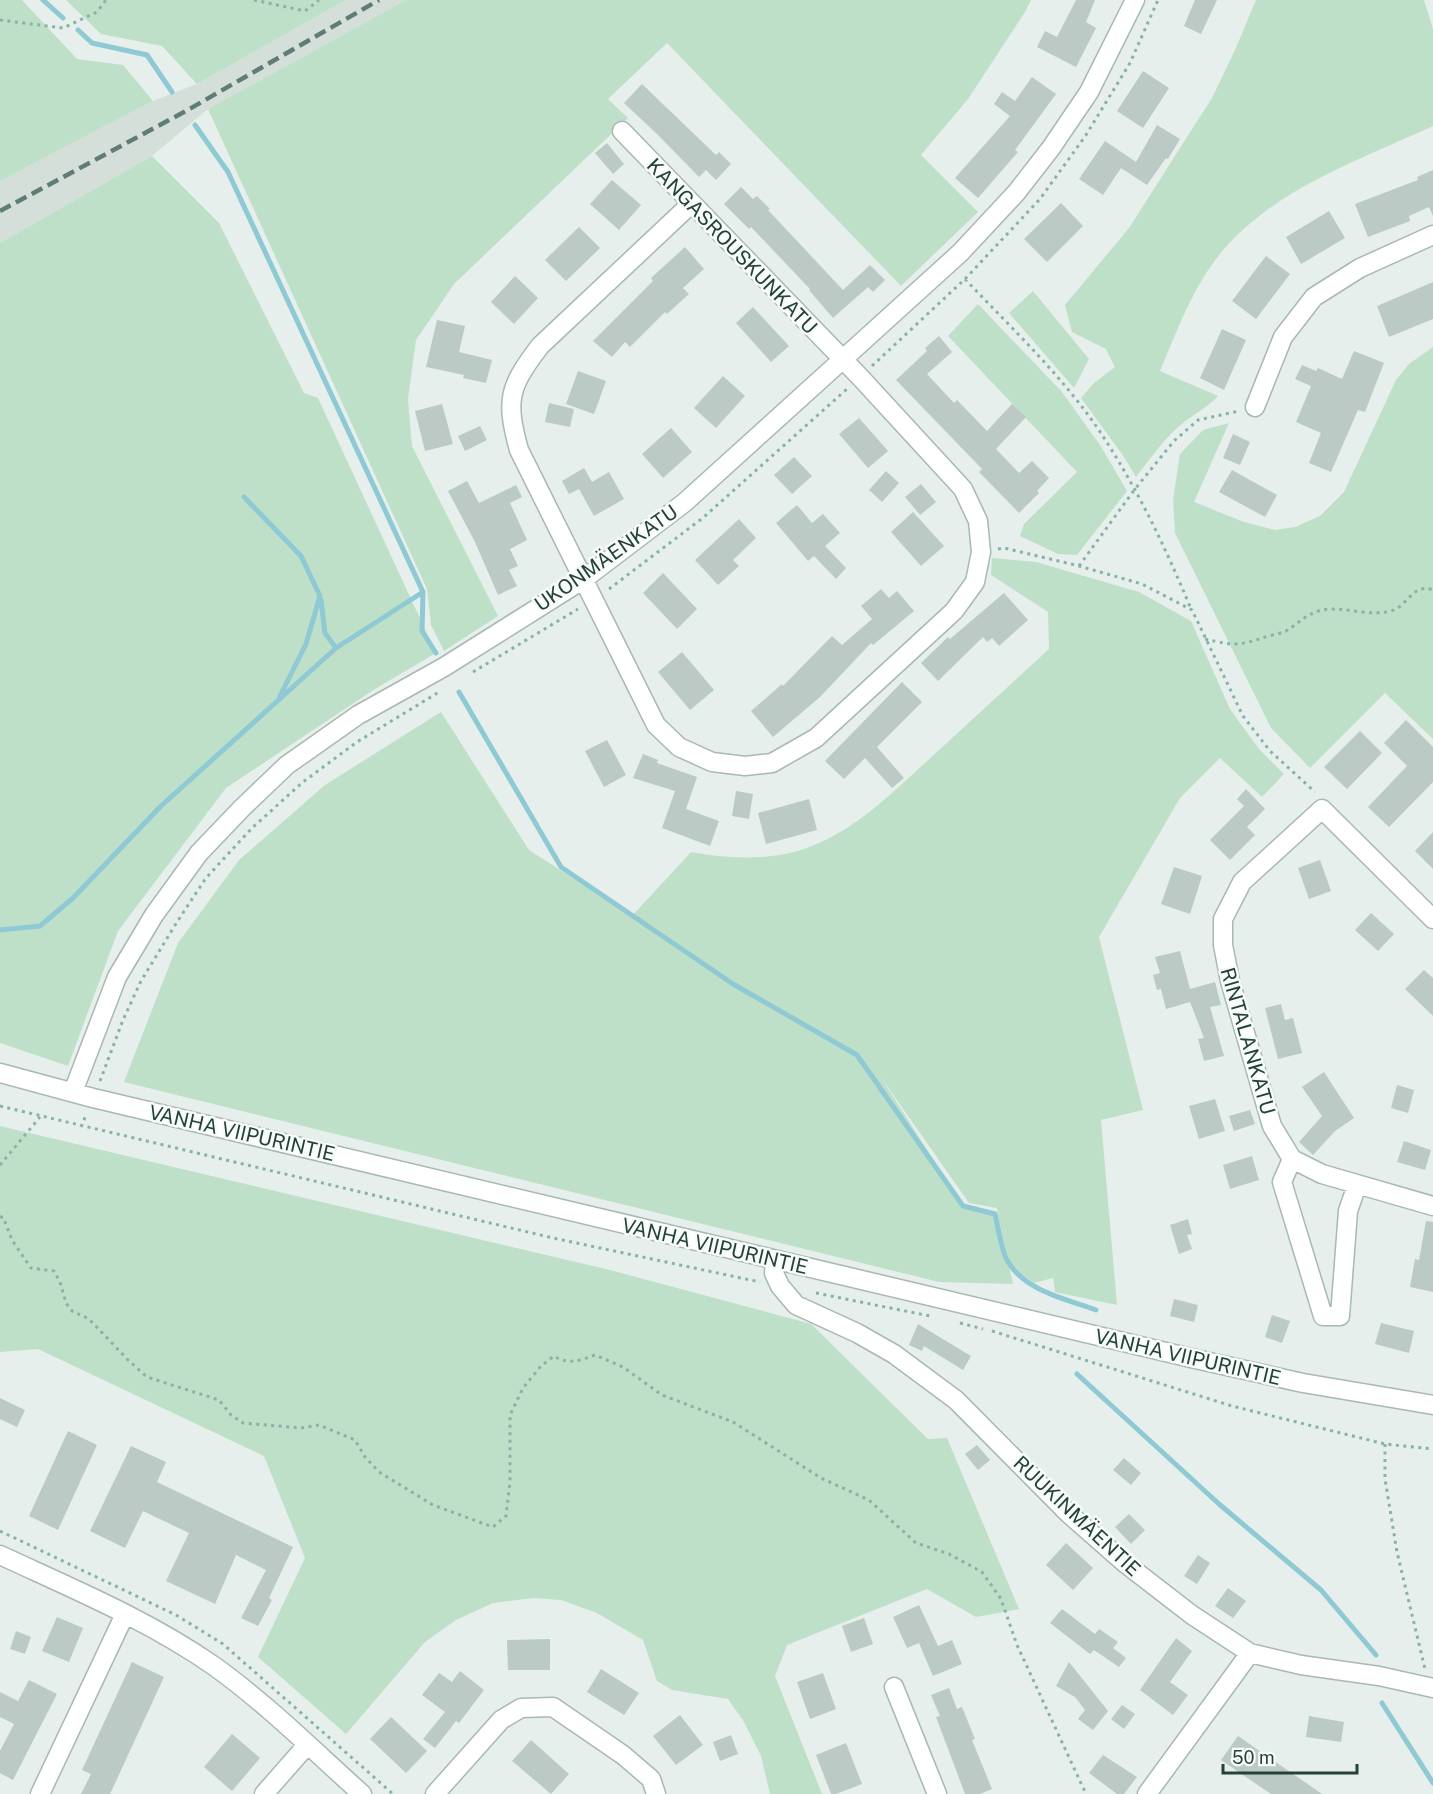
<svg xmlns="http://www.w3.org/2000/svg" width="1433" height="1794" font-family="'Public Sans',sans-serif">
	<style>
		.built { fill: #d4dfda }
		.green { fill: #bfe0c8; fill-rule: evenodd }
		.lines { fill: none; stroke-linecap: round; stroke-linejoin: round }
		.stream { stroke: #8ec9d4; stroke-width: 5 }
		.building { fill: #bbcac4 }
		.minor-casing { stroke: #a8b8b2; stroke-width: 21 }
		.path { stroke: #86b3a5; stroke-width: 3; stroke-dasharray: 3 4.5; stroke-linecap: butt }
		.minor { stroke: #fff; stroke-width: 18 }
		.rail { stroke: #5f7d75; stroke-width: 4.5; stroke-dasharray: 12 6; stroke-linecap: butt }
		.labels { text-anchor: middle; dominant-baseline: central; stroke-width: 5; stroke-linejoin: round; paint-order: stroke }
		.street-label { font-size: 20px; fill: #24423a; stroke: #f7fbf9 }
	</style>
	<rect width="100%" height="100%" fill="#e6efeb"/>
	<path class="built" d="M346,0h60l-198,109 -56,47 -152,87v-62l153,-80 44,-17z"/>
	<path class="green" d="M0,0h22l55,59 46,6 30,36 -153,80z
		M66,0h280l-149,84 -35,-38 -61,-12z
		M406,0h625l-6,12 -57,87 -47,56 57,57 -77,74 -234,-243 -59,56 20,19 -174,166 -38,56 -8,59 4,47 86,170 -54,35 -13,-26 -4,-36 -219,-480z
		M1256,0h168l9,29v97c-78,36 -168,66 -220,137 -23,32 -38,72 -53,108l58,25c-11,12 -21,16 -34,26 -19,15 -33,36 -48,55l-12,-20 -43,-59 13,-15 21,-16 -9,-18 -34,-17 -7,-27 64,-77 83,-130 23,-48z
		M152,156l67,67 85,170 14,5 118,255 -61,36 -149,99 -108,143 -50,135 -68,-23v-800z
		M1033,291l56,68 -15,29 -65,-75z
		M978,304l84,88 38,53 27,46 -50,64 -19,-1 -38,-18 4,-12 53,-52 -129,-136z
		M1433,347v392l-48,-46 -75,75 -39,-40 -96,-195 -2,-33 7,-46 23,-24 26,-7 -35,79 50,20 31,8 20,-3 25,-11 24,-24 52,-112 13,-16z
		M992,558l44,4 103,30 52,29 39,88 29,40 25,25 -22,23 -42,-39 -40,40 -81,139 44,173 -42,10 16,185 -62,-13 -2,-14 -19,5 -25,-17 4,18 -74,-2 -815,-200 54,-139 61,-83 86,-75 116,-73 88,138 103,66 59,-64c38,7 79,9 116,-4 52,-19 91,-61 131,-97 37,-34 74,-68 111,-102l-1,-37 -57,-37zM880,1076l89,127 28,5 3,22 -5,-16 -32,-8z
		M0,1126l610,144 201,54 117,115 19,-1 72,171 -43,8 -49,-28 -140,56 -12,31 47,118h-52l-9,-38 -17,-34 -16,-23 -56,-9 -15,-9 -14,-41 -46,-27 -36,-13 -28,-2 -40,5 -37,17 -31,22 -79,92 -88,-77 47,-99 -41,-102 -226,-107 -38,3z"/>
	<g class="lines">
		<path class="stream" d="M43,0l20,18
			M78,30l14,13 55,12 25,37
			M195,125l33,47 195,420 -1,39 14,22
			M244,497l57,59 19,40 -14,48 -26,52
			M321,600l4,33 11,15
			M459,692l102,175 172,117 124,71 106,151 32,8c3,13 6,35 12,46 17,31 59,39 89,50
			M0,930l40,-4 33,-28 87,-91 176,-159 87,-56
			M1077,1374l142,130 102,86 55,65
			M1382,1703l51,80"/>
	</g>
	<path class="building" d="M1076,0h19l-9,22 10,6 -20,39 -39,-20 8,-16 12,6z
		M1195,0h22l-16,34 -17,-8z
		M1143,71l26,17 -26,40 -26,-17z
		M1032,77l24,17 -41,56 3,2 -40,46 -23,-20 55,-62 -16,-12 8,-12 13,9z
		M642,84l74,71 3,-3 12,12 -15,16 -10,-10 -7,7 -41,-42 -34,-32z
		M1157,125l23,14 -12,20 -2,-1 -19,27 -26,-17 -18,27 -24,-16 26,-38 31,21z
		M607,143l17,21 -11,10 -18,-21z
		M1433,170v46l-4,-9 -20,9 1,5 -42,16 -13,-33 63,-24 -1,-3z
		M612,180l29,25 -22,25 -29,-26z
		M741,187l12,12 4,-3 13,13 -2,1 75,80 27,-25 15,15 -12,12 -5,-5 -35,31 -24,-28 1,-1 -59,-62 -2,2 -25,-25z
		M1061,203l22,23 -36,36 -23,-23z
		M1329,211l16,27 -44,26 -15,-27z
		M579,227l21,21 -34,33 -21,-21z
		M685,247l19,22 -21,19 6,6 -22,20 -2,-2 -35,35 -5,-5 -13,15 -19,-16 60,-60 -2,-3z
		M1266,256l24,18 -34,45 -24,-18z
		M515,276l23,22 -24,26 -23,-22z
		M1433,282v37l-44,18 -12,-31z
		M753,307l36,39 -18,16 -35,-39z
		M437,320l28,6 -6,26 33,8 -6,23 -23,-5 1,-3 -38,-8z
		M1222,329l24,11 -22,50 -24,-12z
		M939,336l13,16 -25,22 27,29 3,-3 30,31 25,-27 14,13 -30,32 23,24 13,-12 17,17 -12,13 2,2 -20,20 -40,-41 3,-3 -86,-89 31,-29 -2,-3z
		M1354,351l30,12 -19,49 -7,-2 -27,62 -22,-9 12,-30 -25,-11 15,-36 -16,-7 7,-14 14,6 2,-3 24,11z
		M578,371l28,10 -12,33 -28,-10z
		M723,376l22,20 -29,32 -22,-20z
		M549,403l25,6 -4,18 -25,-5z
		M442,404l11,40 -28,7 -10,-40z
		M859,418l29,33 -20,17 -29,-34z
		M480,426l7,14 -22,11 -7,-15z
		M671,428l21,24 -29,26 -21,-24z
		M1233,434l17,8 -10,23 -17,-7z
		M794,457l18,19 -20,18 -18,-19z
		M584,468l8,14 17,-10 15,27 -30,17 -15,-27 -10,5 -7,-13z
		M1232,470l45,25 -12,22 -46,-25z
		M886,471l13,12 -17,19 -13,-12z
		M467,481l12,22 37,-18 6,12 -12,6 17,37 -17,9 8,17 -9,4 8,16 -19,9 -23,-53 -27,-51z
		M921,484l15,18 -16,13 -15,-18z
		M797,505l15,18 11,-9 17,19 -15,13 21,22 -10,11 -22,-23 -6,5 -32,-38z
		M913,512l31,34 -23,20 -30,-34z
		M739,519l17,19 -23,22 6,6 -21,19 -23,-25z
		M663,573l34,36 -20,20 -34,-36z
		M881,589l8,9 8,-7 17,20 -41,34 -2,-2 -51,54 -47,40 -22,-26 31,-27 1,2 49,-50 10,9 30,-26 -11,-13z
		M1004,593l24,27 -29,26 -7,-8 -5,4 -4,-5 -45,44 -17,-18 27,-26 2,2z
		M682,652l32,38 -24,20 -32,-38z
		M902,682l20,20 -45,45 27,31 -12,10 -27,-30 -21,21 -19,-18z
		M1406,720l27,27v35l-44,45 -21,-20 39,-41 -23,-23z
		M1360,731l22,22 -35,36 -23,-22z
		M607,740l19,35 -22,12 -19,-36z
		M643,754l15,6 -1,3 40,14 -11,32 33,12 -9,25 -48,-18 13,-37 -42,-13z
		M1246,789l19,20 -18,18 8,8 -25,25 -20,-20 34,-34 -7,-7z
		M736,791l17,3 -4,25 -17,-3z
		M809,799l8,31 -51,14 -8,-31z
		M1433,832v37l-18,-18z
		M1320,860l11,31 -22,8 -11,-31z
		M1174,867l28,9 -12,38 -29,-10z
		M1371,913l23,21 -16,17 -23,-21z
		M1180,951l10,38 25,-7 6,23 -11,2 14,49 -20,5 -6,-22 6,-1 -14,-36 -24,7 -5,-20 -4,1 -4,-15 7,-2 -5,-16z
		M1424,970l9,8v38l-28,-27z
		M1281,1004l4,16 8,-2 9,35 -24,6 -13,-51z
		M1324,1072l30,46 -19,13 -22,24 -14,-13 23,-26 -20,-29z
		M1397,1085l17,5 -6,23 -17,-5z
		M1215,1099l10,32 -26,8 -10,-33z
		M1250,1110l5,14 -21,7 -5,-15z
		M1404,1141l27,9 -6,20 -28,-8z
		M1252,1156l7,24 -29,9 -7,-24z
		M1188,1219l4,15 -5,1 5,14 -13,5 -9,-29z
		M1426,1221l7,1v70l-23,-5 5,-28 4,1z
		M1174,1299l24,6 -4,17 -24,-6z
		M1272,1315l18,6 -8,22 -17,-6z
		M1381,1323l33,8 -5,22 -34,-9z
		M918,1324l53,32 -8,14 -39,-24 -2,5 -13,-6z
		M0,1398l25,12 -8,17 -17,-8z
		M68,1431l29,14 -39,85 -29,-14z
		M977,1445l13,15 -12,10 -13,-16z
		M131,1446l35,16 -9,20 136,65 -24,51 3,2 -14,26 -17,-8 25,-48 -30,-15 -21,49 -49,-23 23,-48 -46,-22 -18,37 -35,-17z
		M1124,1458l17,15 -10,12 -18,-15z
		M1129,1514l16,16 -14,14 -16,-17z
		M1066,1543l27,25 -20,22 -27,-25z
		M1198,1555l12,8 -13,21 -13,-8z
		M1228,1588l18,13 -13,17 -18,-12z
		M919,1605l19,41 14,-6 10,24 -29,12 -14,-33 -12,5 -14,-31z
		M1062,1609l33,25 4,-5 19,13 -5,6 13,10 -7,9 -25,-17 -4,4 -40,-31z
		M57,1617l26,11 -14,34 -27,-11z
		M864,1618l9,26 -22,8 -9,-26z
		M16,1631l15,6 -6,17 -15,-5z
		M1176,1638l16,13 -22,31 18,13 -15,20 -33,-25z
		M550,1639v31h-42l-1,-30z
		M132,1662l32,15 -54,117h-29l10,-20 -9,-4z
		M1069,1662l39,49 -15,19 -15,-11 7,-9 -10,-13 -19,-11z
		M601,1669l38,24 -15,22 -37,-23z
		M460,1671l24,19 -25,33 -3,-2 -21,27 -12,-9 22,-27 -23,-17 17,-22 13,9z
		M823,1673l13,36 -26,10 -13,-37z
		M29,1680l28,14 -44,86 -13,-7v-22l14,-27 -14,-7v-25l18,9z
		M949,1688l8,21 5,-2 13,32 -3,1 20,49 -12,5h-15l-29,-77 4,-1 -9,-21z
		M1122,1705l13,9 -11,15 -13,-10z
		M680,1715l23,30 -27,20 -23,-29z
		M1309,1716l35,6 -3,20 -35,-5z
		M391,1717l36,34 -21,22 -36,-34z
		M232,1734l28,24 -28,33 -28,-24z
		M731,1735l7,19 -18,7 -7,-19z
		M1238,1736l84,58h-51l-50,-34z
		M531,1740l38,34 -18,20 -39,-33z
		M846,1743l16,41 -26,10h-5l-15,-39z
		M1103,1755l34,22 -13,17h-7l-28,-21z"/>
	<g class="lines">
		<defs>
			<path id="minor" d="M622,131l238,246 103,112 15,32 3,31 -6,30 -21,29 -138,127 -44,25 -27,3 -33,-4 -33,-15 -23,-22 -137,-275c-14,-51 -10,-63 21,-104l151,-142
				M1255,407l28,-70 31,-40 46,-29 73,-33
				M1433,919l-111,-110 -80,73 -19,37v26l7,36 42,145 20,33 30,15 111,32
				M0,1073l93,25 1098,260 112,25 130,22
				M73,1092l44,-115 37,-62 45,-62 43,-45 45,-43 71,-50 86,-48 140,-88 100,-76 158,-143 119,-108 55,-59 35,-45 38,-56 46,-92
				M1292,1159l-10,23 41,134h17l8,-105 9,-26
				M775,1260l-1,13 6,13 16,19 61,28 37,21 62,46 113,114 57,50 66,51 58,38 51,12 78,11 54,12
				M0,1555c73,34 148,65 214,111 53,38 100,85 148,128
				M894,1687l43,107
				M40,1794l85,-180
				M264,1794l43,-49
				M435,1794l66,-74 20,-12 32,-1 70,48 28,24 5,15
				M1147,1794l103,-141"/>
		</defs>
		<use href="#minor" class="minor-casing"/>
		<path class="path" d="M254,0l51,11 14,-11
			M0,20l63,8 34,-16 9,-12
			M965,279c49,52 103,102 141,162 34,53 61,110 85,168
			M872,366l93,-87 75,-80 46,-64 44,-72 28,-63
			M998,549l6,-1 75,18 63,18 50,26 51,106 27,35 45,41
			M1079,566l56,-77 39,-48 24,-21 41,-9
			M609,589l95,-72 143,-128
			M1205,639c30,7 34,7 63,-3 6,-1 13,-3 18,-5 12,-7 21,-18 36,-21 22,-4 45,7 69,1 16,-4 22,-29 42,-21
			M473,672l105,-63
			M100,1081l23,-61 18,-39 36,-59 29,-44 46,-50 51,-46 54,-40 82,-50
			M0,1106l553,132 207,44
			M81,1127l5,-12
			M0,1165l40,-48
			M0,1217h3l9,23 19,28 23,3 6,11 6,21 6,8 17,8 40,42 18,16 72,23 12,15 12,8 58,5 18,-3 36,15 10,17 14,15 54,33 60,22 13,-11 4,-34v-67l13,-27 18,-22 13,-10c15,9 25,5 41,-1l28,12 39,28 71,27 88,56 48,22 47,43 33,11 33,18 19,27 16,46 69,149
			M816,1293l114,23
			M960,1323l23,6
			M992,1331l240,75 153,38 48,5
			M1385,1444v35l12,73 28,117
			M0,1531l176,84 47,29 170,150"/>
		<use href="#minor" class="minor"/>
		<path class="rail" d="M0,211l186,-100 193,-111"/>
	</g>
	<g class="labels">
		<g class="street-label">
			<text transform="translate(732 246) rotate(46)">KANGASROUSKUNKATU</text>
			<text transform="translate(606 558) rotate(-35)">UKONMÄENKATU</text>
			<text transform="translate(1248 1041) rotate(74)">RINTALANKATU</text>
			<text transform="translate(242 1133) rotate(13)">VANHA VIIPURINTIE</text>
			<text transform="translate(715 1246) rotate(13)">VANHA VIIPURINTIE</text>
			<text transform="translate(1188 1357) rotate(13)">VANHA VIIPURINTIE</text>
			<text transform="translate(1077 1516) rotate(43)">RUUKINMÄENTIE</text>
		</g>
	</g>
	<path d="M1223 1764v9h134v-9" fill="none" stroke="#24423a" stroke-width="3"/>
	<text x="1232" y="1764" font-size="18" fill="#24423a" stroke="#f7fbf9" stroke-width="4.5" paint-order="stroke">50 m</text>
</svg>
